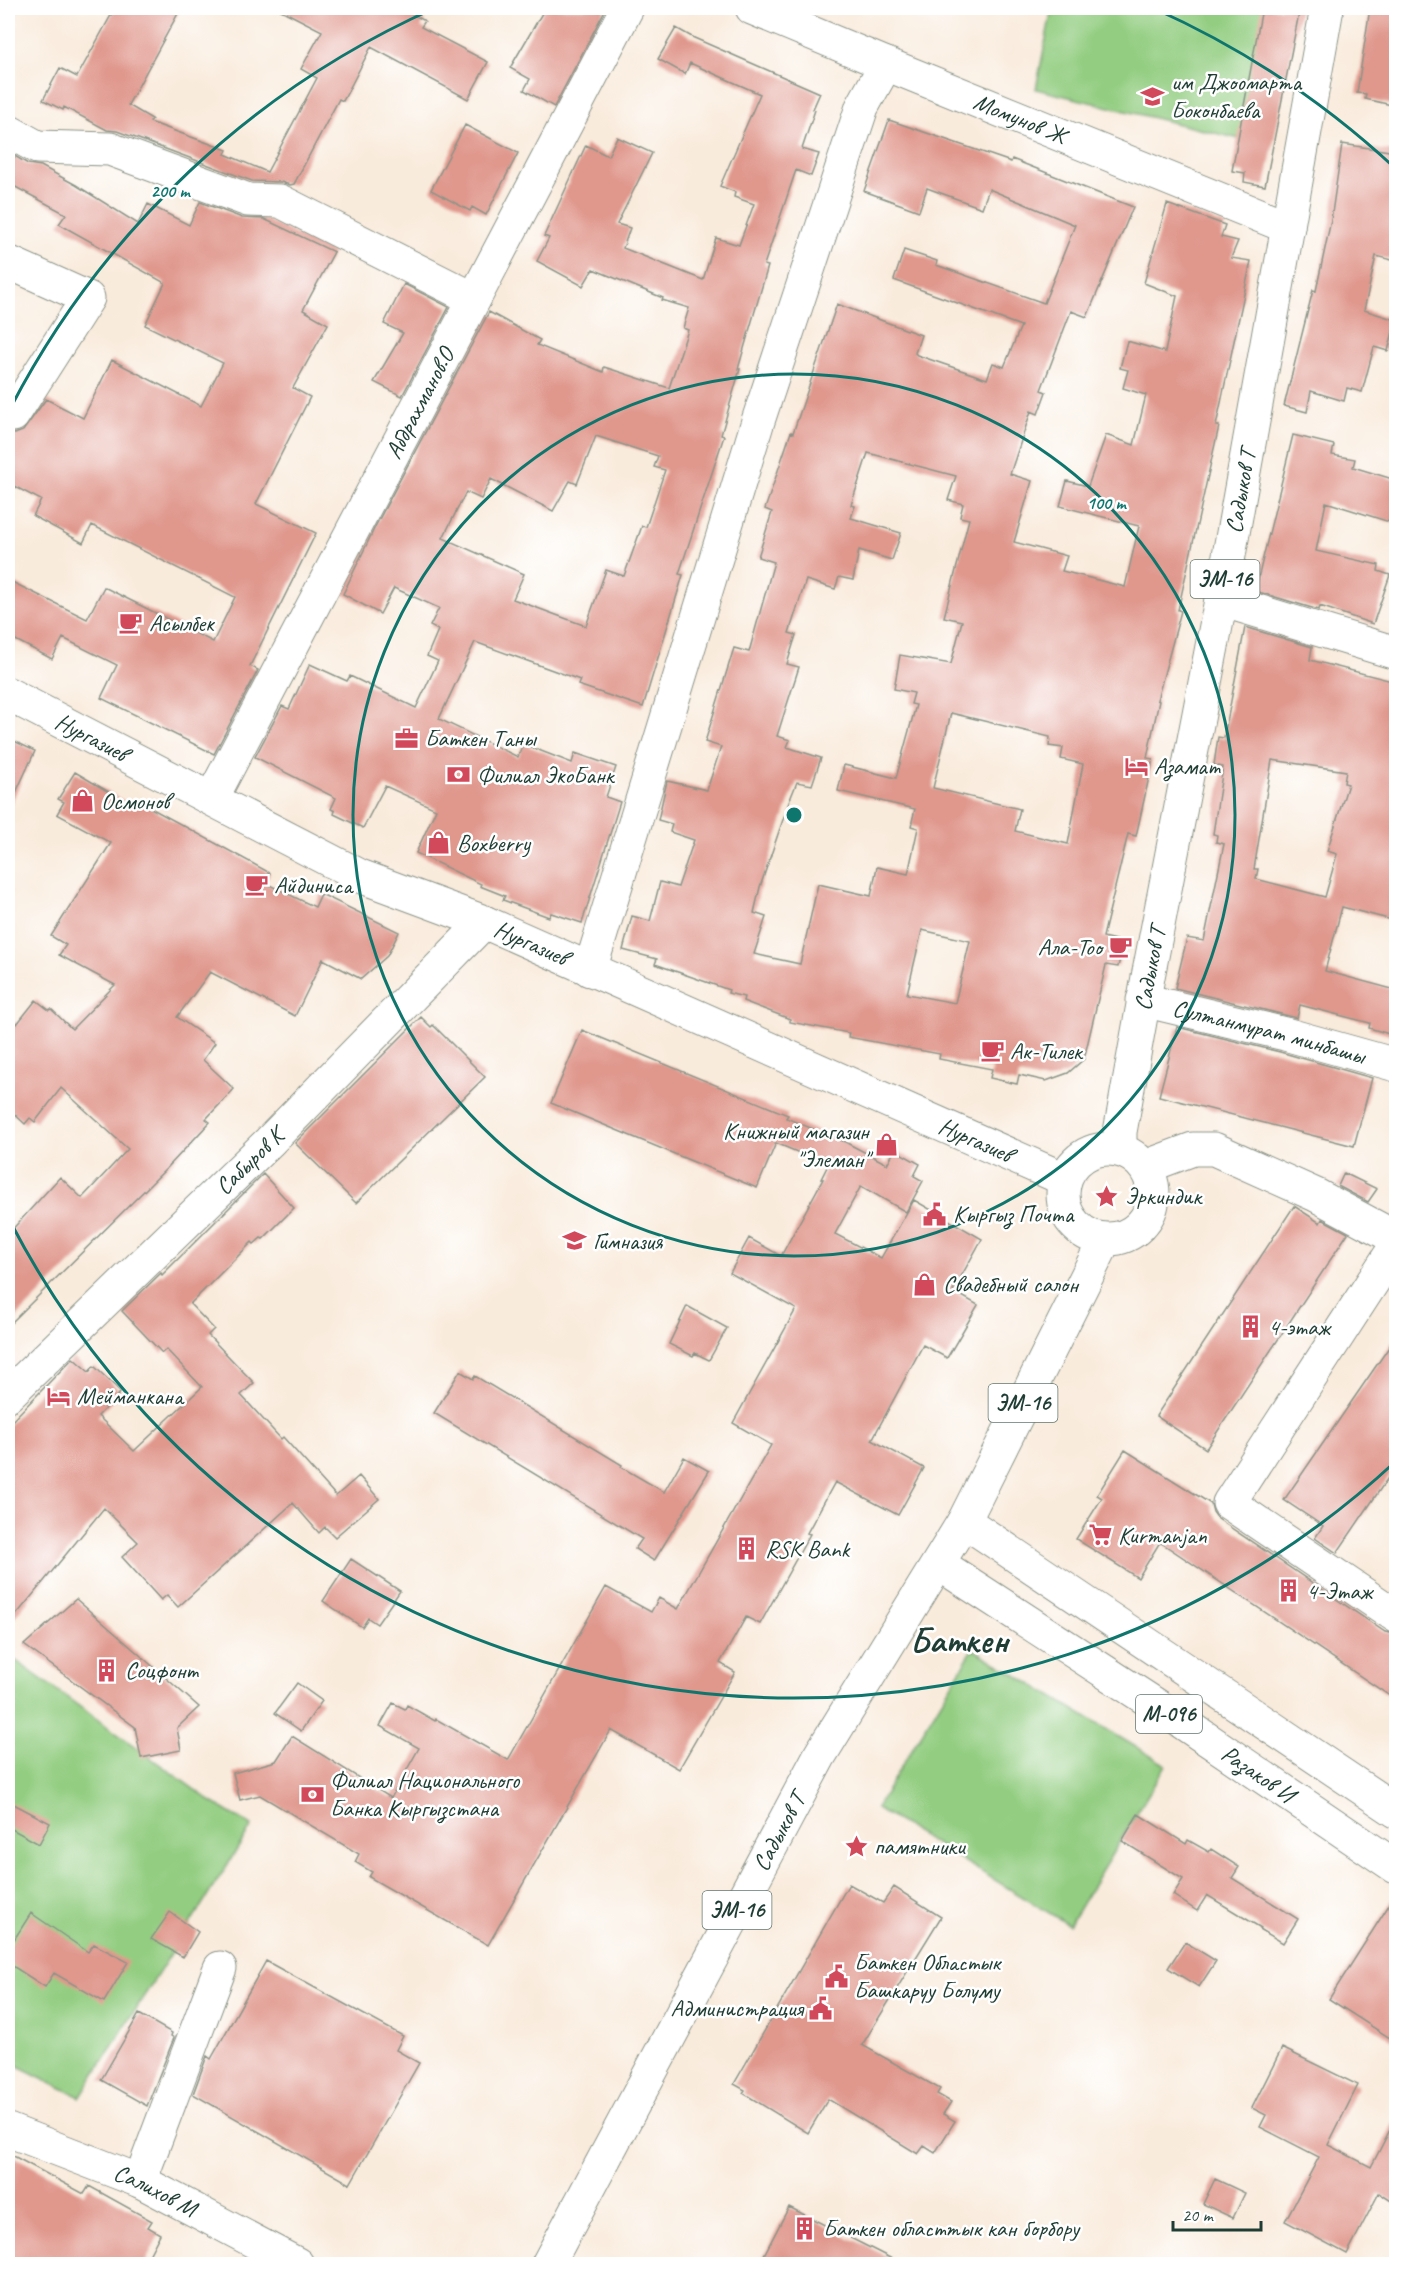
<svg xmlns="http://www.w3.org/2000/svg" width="1404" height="2272" font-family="Caveat,sans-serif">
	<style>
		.green { fill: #93cd81; stroke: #59855a; stroke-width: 1.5 }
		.building { fill: #e0978c; fill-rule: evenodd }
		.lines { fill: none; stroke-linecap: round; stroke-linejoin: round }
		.street-casing { stroke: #8c9488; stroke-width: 35 }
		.secondary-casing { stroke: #8c9488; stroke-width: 35 }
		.primary-casing { stroke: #8c9488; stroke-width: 35 }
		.highway-casing { stroke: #8c9488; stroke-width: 35 }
		.street { stroke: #fff; stroke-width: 33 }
		.secondary { stroke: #fff; stroke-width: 33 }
		.primary { stroke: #fff; stroke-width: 33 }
		.highway { stroke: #fff; stroke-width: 33 }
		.ring { fill: none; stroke: #0f766e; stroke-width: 3 }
		.labels { text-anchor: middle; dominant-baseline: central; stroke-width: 5; stroke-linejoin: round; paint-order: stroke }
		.shield { fill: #fff; stroke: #627771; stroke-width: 1.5 }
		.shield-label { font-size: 22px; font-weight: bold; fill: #1f3d34 }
		.poi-label { font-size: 24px; fill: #1f3d34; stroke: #fff; text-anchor: start }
		.street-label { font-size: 24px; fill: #1f3d34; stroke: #fff }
		.town-label { font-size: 36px; font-weight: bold; fill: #1f3d34; stroke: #fff }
		.centre { fill: #0f766e; stroke: #fff; stroke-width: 3 }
		.ring-label { font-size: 18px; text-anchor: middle; font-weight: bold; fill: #0f766e; stroke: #fff; stroke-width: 5; stroke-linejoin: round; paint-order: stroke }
	</style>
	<rect width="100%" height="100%" fill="#fff"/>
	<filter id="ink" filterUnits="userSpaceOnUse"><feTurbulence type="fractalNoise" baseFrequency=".0167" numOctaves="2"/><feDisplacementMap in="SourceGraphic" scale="12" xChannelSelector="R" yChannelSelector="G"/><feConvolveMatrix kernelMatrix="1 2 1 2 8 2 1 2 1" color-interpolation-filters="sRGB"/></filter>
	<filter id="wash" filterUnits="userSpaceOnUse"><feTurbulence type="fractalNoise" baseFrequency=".008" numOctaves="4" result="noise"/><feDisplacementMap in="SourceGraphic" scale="24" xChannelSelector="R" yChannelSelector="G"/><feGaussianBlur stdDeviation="1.35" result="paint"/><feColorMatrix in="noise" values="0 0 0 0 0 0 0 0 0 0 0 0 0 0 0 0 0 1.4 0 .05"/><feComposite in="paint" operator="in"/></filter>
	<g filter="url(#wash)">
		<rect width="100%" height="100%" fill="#f9ebdc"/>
		<path class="green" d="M1052,8h218l-22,133 -212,-52z
			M973,1649l193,116 -97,160 -193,-117z
			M8,1655l204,147 40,24 -172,271 -72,-36z"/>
		<g id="blocks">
			<path class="building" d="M115,8h66l-53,97 24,14 -2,3 77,28 -2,4 42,18 50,-94 -16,-9 21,-38 -45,-23h125l23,13 -4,6 67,35 -20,37 -97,-52 -28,54 -4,-2 -45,85 -4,1 -9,-3 -29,-1 -135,-50 -10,-1 -43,-23 -1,3 -20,-10 17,-32 17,9z
				M545,8h61l-52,99 -30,-17 6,-11 -20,-11z
				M1262,8h38l-35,178 -21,-4 1,-9 -13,-2z
				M1370,8h26v98l-31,-7 1,-5 -9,-1z
				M676,28l16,9 128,56 -7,16 2,1 -13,39 17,5 -8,22 -15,-6 -32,95 4,1 -30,103h2l-19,66 3,1 -45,138 4,1 -40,132 -65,-22 2,-5 -105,-38 -36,77 79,38 5,-13 49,19 3,-10 41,14 -10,30 14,5 -38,121 -31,-10 -2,4 -46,-17 2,-4 -25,-10 1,-2 -65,-31 20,-44 -51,-23 -22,42 -29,-14 1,-3 -4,-2 5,-11 -81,-41 27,-51 7,3 21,-45 37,17 3,-5 66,32 22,-47 -11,-5 11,-26 -8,-4 9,-18 -45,-20 -14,26 -37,-20 32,-67 114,-215 51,28 -3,5 66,27 1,-5 65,21 19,-58 -5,-2 6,-20 -27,-8 1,-2 -70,-29 -10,17 -46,-25 12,-23 -5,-2 42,-91 22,11 9,-19 35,16 -35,71 13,4 -7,20 80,32 13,-42 23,7 15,-41 -20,-7 1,-5 -15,-6 40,-92 -70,-31 -5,11 -27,-15zM596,436l62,20 -4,11 11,3 -19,57 -4,-1 -18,50 -18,-6 -20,56 -73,-27 11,-25 -81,-36 23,-46 15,7 10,-20 62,32 17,-30 7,3z
				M889,120l122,42 1,-3 121,48 -46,110 -16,-6 -30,79 5,2 -8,22 -7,-3 -21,63 22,7 -18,61 53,14 -5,15 63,16 14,-61 -79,-20 7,-25 21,5 18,-51 28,10 12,-50 -23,-7 5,-18 -8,-2 7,-27 38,11 12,-56 -33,-13 23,-79 58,21 -4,12 17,4 -7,17 20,3 -35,165h3l-41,184 3,1 -24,89 2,1 -12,57 6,1 -17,77 -8,-2 -25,103 21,5 -6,25 -12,-2 -22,94 -16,14 -22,8 -27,-6 -2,9 -27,-6 2,-9 -53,-10 1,-5 -92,-17 1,-4 -59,-11v-3l-47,-18 1,-4 -16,-4 1,-3 -74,-26 2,-5 -34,-9 9,-34 18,5 10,-39 18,5 16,-47 -24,-8 2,-8 -14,-4 9,-39 40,9 14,-43 -16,-5 29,-94 15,4 25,-90 -16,-5 14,-45 -7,-3 26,-77 2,1 44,-129 84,31 -6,18 2,2 70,24 6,-16 11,4 17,-41 -127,-46 10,-30 33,11 -1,4 108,38 31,-78 -86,-36 -7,19 -55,-20 -8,23 -55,-20zM868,453l88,23 -8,24 15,4 -3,13 9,2 -25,98 18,4 -11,43 -51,-9 -6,34 20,4 -3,11 5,1 -20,73 -52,-13 -6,26 77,18 -4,17 7,2 -10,46 -31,-7 -6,29 -53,-12 -18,80 -46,-10 12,-37 -12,-4 6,-26 29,-85 8,-20 15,3 9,-27 -34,-11 3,-7 -13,-4 22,-69 -12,-3 9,-29 -7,-2 17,-53 29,9 4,-12 14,3 6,-30 33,10 9,-27 -50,-15 4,-12 -4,-1zM951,713l99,24 -1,9 14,2 -2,11 22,5 -15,80 -53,-13 5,-22 -87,-21zM922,930l48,11 -15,62 -48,-9z
				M465,125l53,28 -32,62 -14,-8 -2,4 -39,-21z
				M1342,144l54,8v109l-20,-5 -12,54 32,10 -8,31 -14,-4 -12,45 -15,-4 -3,13 -33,-10 -4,21 -23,-6 29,-116 3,1 15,-71z
				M8,152l20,12 13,2 35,19 62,39 10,-20 41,21 11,-23 42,16 22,1 70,33 -31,58 25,14 -35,64 17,9 -54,107 60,29 -66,133 8,4 -44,84 -113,-56 16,-33 -54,-27 -11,21 -44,-23v-56l79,39 17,-32 109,55 22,-45 -143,-72 -9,18 -50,-27 8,-16 -33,-17v-50l7,1 8,-3 23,-32 37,19 29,-58 89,46 22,-43 -78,-38 20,-42 -106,-59 7,-10 -58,-31z
				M404,284l45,23 -47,89 -28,-14 29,-49 -19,-9z
				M1293,435l41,10 -2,10 23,4 -2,8 43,13v44l-70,-22 -10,49 63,14 -1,6 12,4 -17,49 -53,-18 -1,4 -64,-19z
				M1245,627l67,20 -2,13 86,22v239l-54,-14 -17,64 71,19v46l-27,-8 1,-5 -70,-18 -3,13 -122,-30 12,-50 17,3 20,-97 -8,-2 1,-7 -4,-1 10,-67 -9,-2 4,-28 6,1zM1272,760l74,11 -2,12 4,1 -21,67 10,3 -12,43 -69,-18 2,-10h-4z
				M8,738l27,13 -27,59z
				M75,772l59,35 4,-6 132,72 -5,10 50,24 6,-13 78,38 -12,24 -26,23 -38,-20 -28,57 -85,-44 -33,45 38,26 -12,17 31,29 -28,30 4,3 -42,45 -160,159v-92l52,-57 22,21 46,-49 -67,-61 -26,34 -5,-4 -5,6 -17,-16v-89l9,5 19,-24 13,10 2,-1 21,20 43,-44 -56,-30 7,-10 -15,-9 60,-93 -54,-29 7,-12 -6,-3z
				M421,1017l10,10 2,-2 52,52 -129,126 -61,-60z
				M1177,1027l103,25 92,26 -18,68 -195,-50z
				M582,1030l206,85 -2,3 59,24 42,22 8,-14 25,14 -6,12 9,5 -17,31 -45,-26 -26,48 46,24 33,-58 68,39 -29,52 25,14 -31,53 -24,-13 -51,95 52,28 -26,47 -63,-33 -28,51 3,1 -50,90 -14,-7 -26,46 15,9 -56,97 -68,-39 -123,215 -119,-68 3,-5 -17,-10 4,-8 -99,-59 -20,5 -7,-27 43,-12 16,-25 99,62 28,-50 -39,-22 13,-23 12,6 2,-4 28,16 1,-2 72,41 98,-173 45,25 8,-14 19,11 93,-164 -38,-22 63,-114 -66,-36 19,-35 32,18 42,-77h-2l7,-14 -52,-22 -19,45 -206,-85z
				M1344,1173l33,16 -9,13 -30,-16z
				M263,1174l31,34 -31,31 -2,-1 -7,6 -2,-2 -62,62 24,25 -6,6 46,48 -13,12 40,44 2,-2 53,59 23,-20 20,23 -44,38 -10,-10 -6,6 -26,-30 -115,104 -11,-12 -6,5 -39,-43 16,-15 -34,-34 -96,117v-200l65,-67 16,14 5,-6 27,26 -23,24 36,35 68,-64 -36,-38 -4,4 -40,-42 39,-38 1,2z
				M1294,1206l26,17 2,-4 26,14 -142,216 -50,-33z
				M687,1306l40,22 -18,32 -14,-7 -2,3 -24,-12z
				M1396,1337v129l-59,87 -22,-15 8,-12 -39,-26z
				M460,1371l13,8 2,-3 147,89 -1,2 43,25 20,-35 25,14 -55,90 -19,-12 7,-10 -208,-126z
				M1125,1450l86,54 2,8 5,7 167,113 11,2v66l-236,-158 -22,36 -62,-39 26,-41 -5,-3z
				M351,1559l49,32 -23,33 -9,-6 -6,9 -39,-26z
				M76,1599l123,108 -22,21 4,22 -40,8 -6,-31 -111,-82z
				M297,1683l25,18 -21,30 -26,-18z
				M8,1801l42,22 -11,21 -31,-17z
				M1138,1814l48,30 2,-4 21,12 2,-3 28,18 -7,11 66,41 -15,24 -23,-14 1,-1 -54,-33 -10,16 -24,-16 10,-16 -61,-38z
				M849,1884l34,19 11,-16 47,30 -79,128 78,44 -3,5 14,8 -8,12 12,7 -20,32 -11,-7 -6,8 -90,-55 -20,34 -65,-40 2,-3 -11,-6z
				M1396,1894v148l-67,-43z
				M170,1912l28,20 -15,25 -32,-18z
				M31,1913l57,39 6,-8 34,18 -24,40 -50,-29 -9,14 -37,-24v-14z
				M1185,1942l31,19 -17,26 -31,-19z
				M266,1961l137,75 -7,14 23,13 -69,121 -157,-90 14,-38 4,3z
				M139,2014l33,19 -1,3 3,2 -27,68 -46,-26z
				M1282,2048l76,37 -30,60 43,22 25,-49v86l-17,-11 -32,61 -62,-33 34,-64 -59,-30 6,-12 -14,-7z
				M8,2153l76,41 5,-8 63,35 -4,6 12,7 -16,31h-124l-12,-7z
				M1215,2179l30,14 -12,25 -30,-14z
				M789,2207l115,58h-127l-14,-8z"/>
		</g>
	</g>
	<g filter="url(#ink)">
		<use href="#blocks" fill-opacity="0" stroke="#8c9488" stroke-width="1.5"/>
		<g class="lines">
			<defs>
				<g id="street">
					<path d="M8,131l29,16 73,2 138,51 32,1 194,98"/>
					<path d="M8,262l80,36 -75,117 -5,-2"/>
					<path d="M1221,600l175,53"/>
					<path id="s1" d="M212,798l415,-790"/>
					<path d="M590,970l168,-549 104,-314 24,-43"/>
					<path d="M1145,1167l48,-18h21l102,46 80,43"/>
					<path d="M1396,1246l-167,257 167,113"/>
					<path d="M140,2181l80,-213"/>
				</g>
				<g id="secondary">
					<path id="s2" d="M752,8l134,56 402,163"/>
					<path id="s3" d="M8,694l352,182 124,46 580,257"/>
					<path id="s4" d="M1143,1000l142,34 111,31"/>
					<path id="s5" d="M8,1395l261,-253 215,-220"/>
					<path id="s6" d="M8,2130l132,51 157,83"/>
				</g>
				<g id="primary">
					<path d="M964,1521l432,290"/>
					<path id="s7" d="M939,1564l237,154 220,149"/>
				</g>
				<g id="highway">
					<circle cx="1108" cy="1194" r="45"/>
					<path id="s8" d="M1120,1150v-18l28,-155 73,-377 106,-592"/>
					<path id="s9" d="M548,2264l272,-509 144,-234 141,-281"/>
				</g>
			</defs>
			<use href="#street" class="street-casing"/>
			<use href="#secondary" class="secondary-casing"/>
			<use href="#primary" class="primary-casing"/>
			<use href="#highway" class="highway-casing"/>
			<use href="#street" class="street"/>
			<use href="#secondary" class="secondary"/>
			<use href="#primary" class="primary"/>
			<use href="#highway" class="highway"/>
		</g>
	</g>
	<g class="ring">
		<circle cx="794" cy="815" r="441"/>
		<path d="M1396 1461A883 883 0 0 1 11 1223M11 407A883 883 0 0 1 435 8M1153 8A883 883 0 0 1 1396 169"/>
	</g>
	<defs>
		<symbol id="school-bare" viewBox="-9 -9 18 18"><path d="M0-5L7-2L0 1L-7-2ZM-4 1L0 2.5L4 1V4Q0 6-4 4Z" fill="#d1495b" stroke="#fff" stroke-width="2.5" paint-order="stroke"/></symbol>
		<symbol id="cafe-bare" viewBox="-9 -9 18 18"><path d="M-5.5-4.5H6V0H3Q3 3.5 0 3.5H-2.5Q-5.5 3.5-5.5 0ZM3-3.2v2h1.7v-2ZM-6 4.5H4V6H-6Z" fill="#d1495b" stroke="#fff" stroke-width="2.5" paint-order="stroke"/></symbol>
		<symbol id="office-bare" viewBox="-9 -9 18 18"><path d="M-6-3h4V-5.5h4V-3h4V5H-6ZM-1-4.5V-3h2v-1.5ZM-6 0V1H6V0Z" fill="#d1495b" stroke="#fff" stroke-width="2.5" paint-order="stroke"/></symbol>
		<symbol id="hotel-bare" viewBox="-9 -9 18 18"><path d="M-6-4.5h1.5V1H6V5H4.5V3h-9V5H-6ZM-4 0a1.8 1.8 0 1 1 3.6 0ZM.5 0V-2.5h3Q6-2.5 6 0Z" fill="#d1495b" stroke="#fff" stroke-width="2.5" paint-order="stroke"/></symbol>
		<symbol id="bank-bare" viewBox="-9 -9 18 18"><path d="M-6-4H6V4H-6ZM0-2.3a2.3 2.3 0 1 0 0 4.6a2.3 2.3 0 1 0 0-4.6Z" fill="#d1495b" stroke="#fff" stroke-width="2.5" paint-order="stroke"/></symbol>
		<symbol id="shop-bare" viewBox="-9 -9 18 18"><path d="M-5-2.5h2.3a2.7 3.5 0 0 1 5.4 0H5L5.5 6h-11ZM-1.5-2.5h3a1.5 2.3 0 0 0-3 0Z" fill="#d1495b" stroke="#fff" stroke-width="2.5" paint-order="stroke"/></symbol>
		<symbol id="sight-bare" viewBox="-9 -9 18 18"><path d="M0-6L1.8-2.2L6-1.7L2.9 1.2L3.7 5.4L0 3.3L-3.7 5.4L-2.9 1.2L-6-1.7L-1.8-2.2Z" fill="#d1495b" stroke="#fff" stroke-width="2.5" paint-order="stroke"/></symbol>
		<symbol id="civic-bare" viewBox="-9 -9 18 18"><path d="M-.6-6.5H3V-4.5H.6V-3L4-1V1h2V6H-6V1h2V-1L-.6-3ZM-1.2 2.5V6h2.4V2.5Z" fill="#d1495b" stroke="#fff" stroke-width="2.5" paint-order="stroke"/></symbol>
		<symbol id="building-bare" viewBox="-9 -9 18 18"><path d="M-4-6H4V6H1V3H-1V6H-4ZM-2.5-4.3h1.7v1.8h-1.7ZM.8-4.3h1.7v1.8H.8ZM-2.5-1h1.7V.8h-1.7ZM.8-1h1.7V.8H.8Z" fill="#d1495b" stroke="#fff" stroke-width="2.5" paint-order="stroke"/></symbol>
		<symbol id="supermarket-bare" viewBox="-9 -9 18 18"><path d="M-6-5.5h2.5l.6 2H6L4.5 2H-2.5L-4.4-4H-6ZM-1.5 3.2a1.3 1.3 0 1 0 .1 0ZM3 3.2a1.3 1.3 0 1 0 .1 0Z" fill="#d1495b" stroke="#fff" stroke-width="2.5" paint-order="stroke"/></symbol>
	</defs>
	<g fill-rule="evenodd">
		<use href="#school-bare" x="1136" y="80" width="33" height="33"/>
		<use href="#cafe-bare" x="114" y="606" width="33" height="33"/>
		<use href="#office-bare" x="390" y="722" width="33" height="33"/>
		<use href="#hotel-bare" x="1120" y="750" width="33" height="33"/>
		<use href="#bank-bare" x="442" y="758" width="33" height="33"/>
		<use href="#shop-bare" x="66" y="784" width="33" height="33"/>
		<use href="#shop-bare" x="422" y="826" width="33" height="33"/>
		<use href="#cafe-bare" x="240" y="868" width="33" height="33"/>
		<use href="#cafe-bare" x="1104" y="930" width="33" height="33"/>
		<use href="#cafe-bare" x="976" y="1034" width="33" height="33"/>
		<use href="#shop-bare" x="870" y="1128" width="33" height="33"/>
		<use href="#sight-bare" x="1090" y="1180" width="33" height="33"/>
		<use href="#civic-bare" x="918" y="1198" width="33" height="33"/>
		<use href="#school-bare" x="558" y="1224" width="33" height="33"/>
		<use href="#shop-bare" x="908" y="1268" width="33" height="33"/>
		<use href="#building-bare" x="1234" y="1310" width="33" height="33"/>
		<use href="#hotel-bare" x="42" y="1380" width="33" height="33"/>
		<use href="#supermarket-bare" x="1084" y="1518" width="33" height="33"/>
		<use href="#building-bare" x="730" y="1532" width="33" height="33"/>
		<use href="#building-bare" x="1272" y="1574" width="33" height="33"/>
		<use href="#building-bare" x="90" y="1654" width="33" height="33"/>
		<use href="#bank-bare" x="296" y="1778" width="33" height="33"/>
		<use href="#sight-bare" x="840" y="1830" width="33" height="33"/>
		<use href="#civic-bare" x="820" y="1960" width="33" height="33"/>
		<use href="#civic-bare" x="804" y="1992" width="33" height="33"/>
		<use href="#building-bare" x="788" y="2212" width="33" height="33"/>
	</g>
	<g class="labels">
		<g class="shield">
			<rect x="1190.5" y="560" width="69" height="38" rx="4.5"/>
			<rect x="988.5" y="1384" width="69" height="38" rx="4.5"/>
			<rect x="1136" y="1695" width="66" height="38" rx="4.5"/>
			<rect x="702.5" y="1891" width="69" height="38" rx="4.5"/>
		</g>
		<g class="shield-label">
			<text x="1225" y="579">ЭМ-16</text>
			<text x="1023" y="1403">ЭМ-16</text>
			<text x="1169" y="1714">М-096</text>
			<text x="737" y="1910">ЭМ-16</text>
		</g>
		<g class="poi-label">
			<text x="1171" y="82">им Джоомарта<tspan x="1171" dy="28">Боконбаева</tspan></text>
			<text x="149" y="623">Асылбек</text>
			<text x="425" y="738">Баткен Таны</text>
			<text x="1154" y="766">Азамат</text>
			<text x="477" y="775">Филиал ЭкоБанк</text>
			<text x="101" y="801">Осмонов</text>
			<text x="457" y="843">Boxberry</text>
			<text x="274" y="885">Айдиниса</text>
			<text x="1102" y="947" text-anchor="end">Ала-Тоо</text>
			<text x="1010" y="1051">Ак-Тилек</text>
			<text x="869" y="1131" text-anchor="end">Книжный магазин<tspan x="869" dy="28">"Элеман"</tspan></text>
			<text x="1125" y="1196">Эркиндик</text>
			<text x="953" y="1214">Кыргыз Почта</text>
			<text x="593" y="1241">Гимназия</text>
			<text x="943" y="1284">Cвадебный салон</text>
			<text x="1268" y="1327">4-этаж</text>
			<text x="77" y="1396">Мейманкана</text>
			<text x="1118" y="1535">Kurmanjan</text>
			<text x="765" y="1549">RSK Bank</text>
			<text x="1306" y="1591">4-Этаж</text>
			<text x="125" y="1670">Соцфонт</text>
			<text x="330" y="1780">Филиал Национального<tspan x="330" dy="28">Банка Кыргызстана</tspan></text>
			<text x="874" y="1846">памятники</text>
			<text x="854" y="1962">Баткен Областык<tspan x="854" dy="28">Башкаруу Болуму</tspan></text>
			<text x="803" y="2008" text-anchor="end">Администрация</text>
			<text x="823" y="2228">Баткен областтык кан борбору</text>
		</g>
		<g class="street-label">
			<text stroke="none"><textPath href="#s2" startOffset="290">Момунов Ж</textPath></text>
			<text stroke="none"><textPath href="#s1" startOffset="446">Абдрахманов.О</textPath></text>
			<text stroke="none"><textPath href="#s8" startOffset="670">Садыков Т</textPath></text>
			<text stroke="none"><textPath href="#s3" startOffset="94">Нургазиев</textPath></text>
			<text stroke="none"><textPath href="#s3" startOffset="580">Нургазиев</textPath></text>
			<text stroke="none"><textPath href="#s8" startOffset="184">Садыков Т</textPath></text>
			<text stroke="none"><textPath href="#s4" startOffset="130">Султанмурат минбашы</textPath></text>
			<text stroke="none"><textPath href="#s3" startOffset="1066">Нургазиев</textPath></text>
			<text stroke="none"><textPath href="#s5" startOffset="336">Сабыров К</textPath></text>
			<text stroke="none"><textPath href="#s7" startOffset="382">Разаков И</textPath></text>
			<text stroke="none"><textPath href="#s9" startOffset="490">Садыков Т</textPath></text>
			<text stroke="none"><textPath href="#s6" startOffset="159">Салихов М</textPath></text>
		</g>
		<g class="town-label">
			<text x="959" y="1640">Баткен</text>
		</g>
	</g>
	<circle cx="794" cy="815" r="9" class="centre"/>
	<g class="ring-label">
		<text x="170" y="197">200 m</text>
		<text x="1106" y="509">100 m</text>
	</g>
	<rect width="1404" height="2272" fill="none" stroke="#fff" stroke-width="30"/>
	<path d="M1173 2221v9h88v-9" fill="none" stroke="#1f3d34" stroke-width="3"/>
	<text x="1182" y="2221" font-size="18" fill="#1f3d34" stroke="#ffffff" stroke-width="4.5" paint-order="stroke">20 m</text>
</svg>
